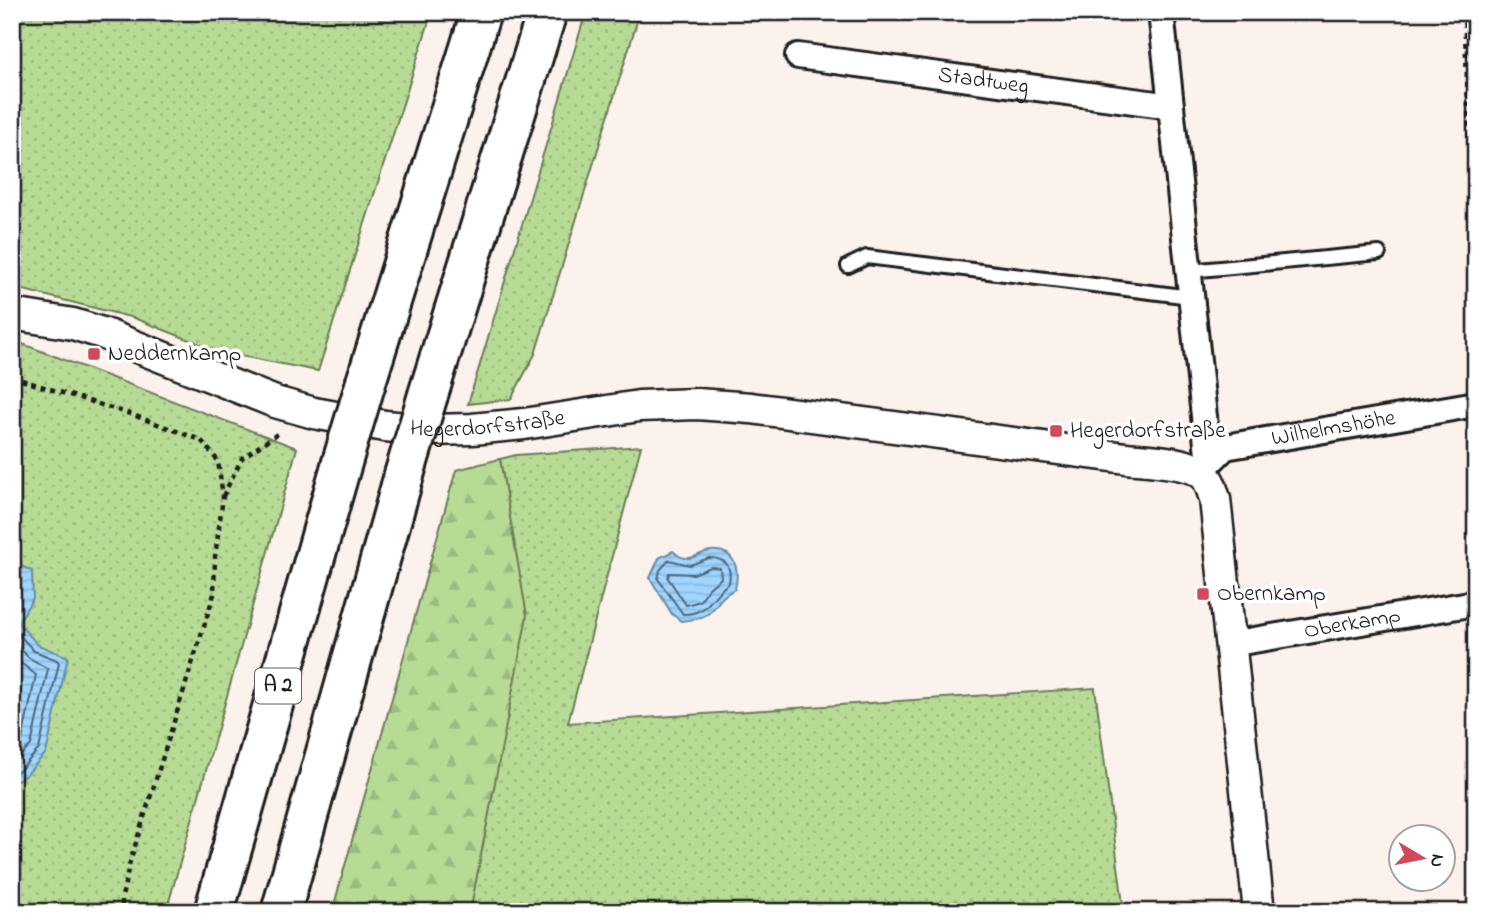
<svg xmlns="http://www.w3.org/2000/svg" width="1488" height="924" font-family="'Indie Flower',sans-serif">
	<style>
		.grass { fill: url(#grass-dots); stroke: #6a7c58; stroke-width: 2 }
		.forest { fill: url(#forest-firs); stroke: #6a7c58; stroke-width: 2 }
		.water { fill: url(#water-rules); stroke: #6b8ca4; stroke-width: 2 }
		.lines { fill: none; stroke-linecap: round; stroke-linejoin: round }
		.shore { stroke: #516677; stroke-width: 2 }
		.service-casing { stroke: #1c1c1c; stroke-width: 18 }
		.minor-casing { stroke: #1c1c1c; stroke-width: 30 }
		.tertiary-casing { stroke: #1c1c1c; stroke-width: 35 }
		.motorway-casing { stroke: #1c1c1c; stroke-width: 44 }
		.path { stroke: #1c1c1c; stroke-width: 4.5; stroke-dasharray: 5 5; stroke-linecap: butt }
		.service { stroke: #fff; stroke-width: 12 }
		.minor { stroke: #fff; stroke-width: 24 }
		.tertiary { stroke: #fff; stroke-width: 30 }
		.motorway { stroke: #fff; stroke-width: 38 }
		.motorway-bridge-casing { stroke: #1c1c1c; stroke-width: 44; stroke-linecap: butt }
		.motorway-bridge { stroke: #fff; stroke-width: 38 }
		.poi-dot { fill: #d1495b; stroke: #fff; stroke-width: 2.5 }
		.labels { text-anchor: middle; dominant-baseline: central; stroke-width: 7; stroke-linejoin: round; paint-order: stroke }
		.shield { fill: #fff; stroke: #606060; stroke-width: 2 }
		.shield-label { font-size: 21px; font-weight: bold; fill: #1c1c1c }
		.street-label { font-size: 23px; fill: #1c1c1c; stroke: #fff }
		.poi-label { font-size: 23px; fill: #1c1c1c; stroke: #fff; text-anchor: start }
	</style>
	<defs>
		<pattern id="grass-dots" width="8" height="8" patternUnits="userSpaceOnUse" patternTransform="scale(1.75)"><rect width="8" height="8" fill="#b7db95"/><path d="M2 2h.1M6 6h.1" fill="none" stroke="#9dbb80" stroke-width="1.8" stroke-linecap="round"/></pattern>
		<pattern id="forest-firs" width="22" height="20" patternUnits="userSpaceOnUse" patternTransform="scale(1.75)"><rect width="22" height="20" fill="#b7db95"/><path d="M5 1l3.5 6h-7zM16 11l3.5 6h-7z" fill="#9dbb80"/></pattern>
		<pattern id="water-rules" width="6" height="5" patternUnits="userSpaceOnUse" patternTransform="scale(1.75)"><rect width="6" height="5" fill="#a0d6ff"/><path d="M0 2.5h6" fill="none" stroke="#89b7da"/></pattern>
	</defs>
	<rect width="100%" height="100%" fill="#fcf2ed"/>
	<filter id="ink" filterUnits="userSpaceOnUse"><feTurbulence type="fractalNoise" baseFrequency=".0143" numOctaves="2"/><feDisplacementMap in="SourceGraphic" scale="14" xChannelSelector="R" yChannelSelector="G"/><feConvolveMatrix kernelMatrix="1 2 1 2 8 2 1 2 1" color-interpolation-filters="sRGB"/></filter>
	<g filter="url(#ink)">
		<path class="grass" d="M12,12h420l-114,359 -98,-19 -86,-34 -122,-31z
			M586,12h54l-105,342 -24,45 -43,5z
			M12,340l285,108 -131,464h-154z
			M641,446l-73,277 527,-35 29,224h-654l56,-296 -26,-157 16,-4z"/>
		<path class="forest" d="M500,459l27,157 -57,296h-19l-55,-8 -3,8h-61l124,-442z"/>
		<path class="water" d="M673,551c5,5 8,7 15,7 8,0 14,-6 22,-7 25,-3 30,18 25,38 -27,13 -13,29 -54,32l-9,-7 -22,-36 9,-20z
			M12,562l20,9 1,27 -15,25 20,22 30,12 -22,96 -21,23 -13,7z"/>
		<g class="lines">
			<path class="shore" d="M709,558c17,0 23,8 20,25 -19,13 -19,31 -46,31l-25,-35 2,-9 9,-10 21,5z
				M711,567l9,1 1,10 -12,10 -9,13 -14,4 -18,-27 1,-5 24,1z
				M12,627l22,24 23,9 2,3 -20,86 -19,21 -8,5
				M12,640l16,17 20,12 -17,76 -19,20
				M12,656l24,19 -14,65 -10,11"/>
			<defs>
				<path id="service" d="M848,266l19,-9 324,40
					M1189,271l190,-18"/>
				<g id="minor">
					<path d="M1161,12l47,442 -8,18"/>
					<path id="s1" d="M798,56l373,50"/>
					<path id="s2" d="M1201,471l24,-24 251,-43"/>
					<path id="s3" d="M1230,644l246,-41"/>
				</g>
				<g id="tertiary">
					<path id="s4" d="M12,314l61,10 29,9 173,69 39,11 71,13 44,4 43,-1 52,-5 115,-18 58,-2 54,4 375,50c19,2 62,3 77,16 7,6 9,16 12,25l44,413"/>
				</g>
				<path id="motorway" d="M366,382l115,-370
					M428,395l119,-383
					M214,912l129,-453
					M281,912l123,-437"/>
			</defs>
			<use href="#service" class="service-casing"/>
			<use href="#minor" class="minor-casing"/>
			<use href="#tertiary" class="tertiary-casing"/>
			<use href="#motorway" class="motorway-casing"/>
			<path class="path" d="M1464,12l8,180h4
				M12,377l121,38 68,25 17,21 5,36 -8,60 -1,37 -85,271 -7,32v15
				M223,496l19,-38 38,-26"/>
			<use href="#service" class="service"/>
			<use href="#minor" class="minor"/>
			<use href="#tertiary" class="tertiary"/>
			<use href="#motorway" class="motorway"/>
			<defs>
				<path id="motorway-bridge" d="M343,459l23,-77
					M404,475l24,-80"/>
			</defs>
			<use href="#motorway-bridge" class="motorway-bridge-casing"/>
			<use href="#motorway-bridge" class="motorway-bridge"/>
		</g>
	</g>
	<g class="poi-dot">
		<rect x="87" y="347" width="14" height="14" rx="3.5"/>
		<rect x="1049" y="424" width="14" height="14" rx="3.5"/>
		<rect x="1196" y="587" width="14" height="14" rx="3.5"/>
	</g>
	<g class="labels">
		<rect class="shield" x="255" y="668.5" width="46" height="35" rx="5"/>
		<g class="shield-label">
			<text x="278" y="686">A 2</text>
		</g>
		<g class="street-label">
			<text stroke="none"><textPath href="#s1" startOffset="187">Stadtweg</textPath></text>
			<text stroke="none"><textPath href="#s4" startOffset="494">Hegerdorfstraße</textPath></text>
			<text stroke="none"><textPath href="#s2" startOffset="144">Wilhelmshöhe</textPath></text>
			<text stroke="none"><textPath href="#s3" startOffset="124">Oberkamp</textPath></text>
		</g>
		<g class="poi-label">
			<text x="108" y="354">Neddernkamp</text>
			<text x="1070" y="431">Hegerdorfstraße</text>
			<text x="1217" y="594">Obernkamp</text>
		</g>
	</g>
	<rect width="1488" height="924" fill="none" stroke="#fff" stroke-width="42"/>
	<rect x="21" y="21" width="1446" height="882" fill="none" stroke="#1c1c1c" stroke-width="2.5" filter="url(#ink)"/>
	<g transform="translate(1422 858) rotate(100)"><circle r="33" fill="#ffffff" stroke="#a4a4a4" stroke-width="2"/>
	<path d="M0-5L12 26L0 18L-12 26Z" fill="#d1495b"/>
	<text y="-10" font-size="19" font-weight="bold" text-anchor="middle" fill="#1c1c1c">N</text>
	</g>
</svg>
